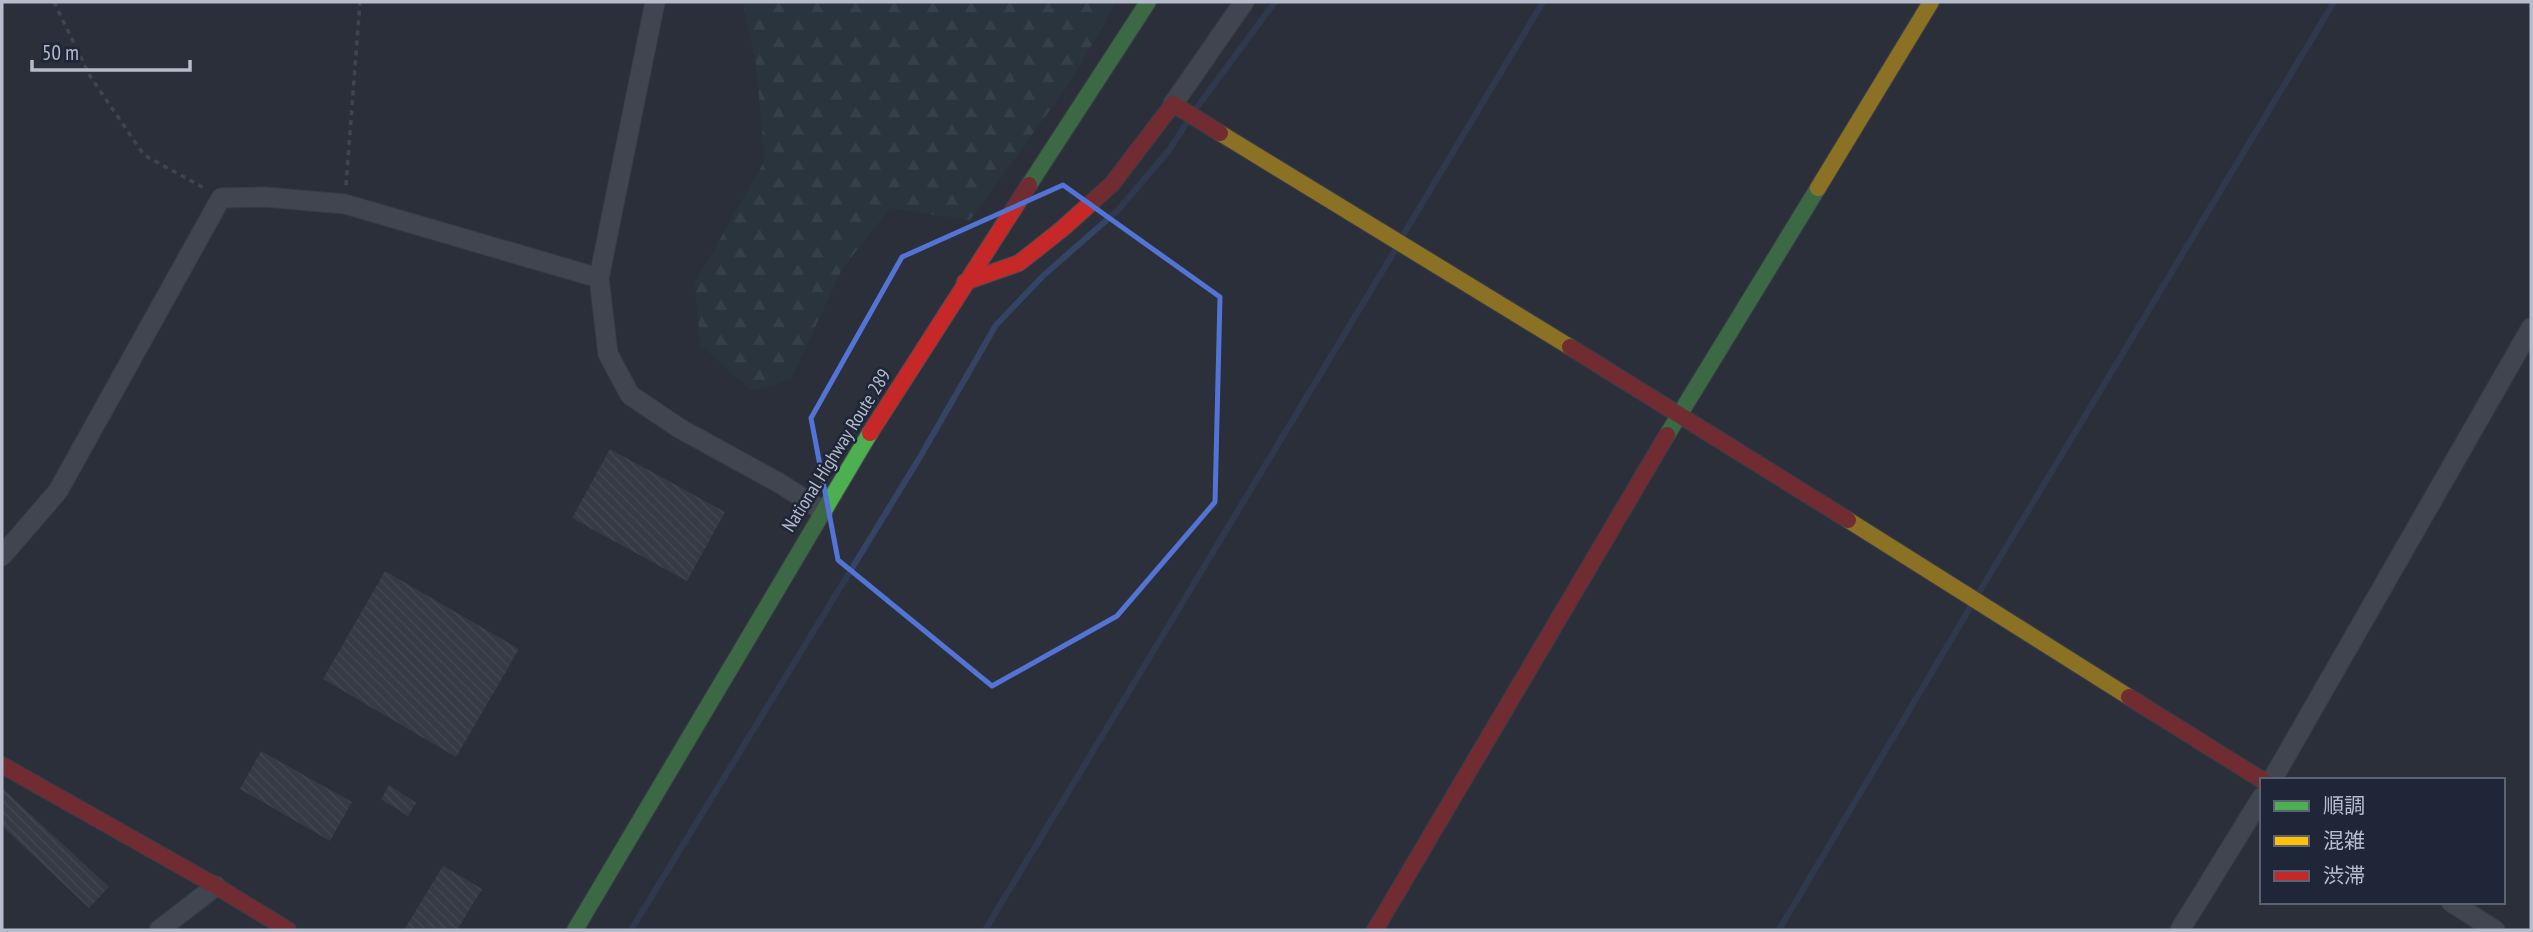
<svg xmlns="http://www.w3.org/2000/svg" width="2533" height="932" font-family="'PT Sans Narrow','Noto Sans JP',sans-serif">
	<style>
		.forest { fill: url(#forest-firs) }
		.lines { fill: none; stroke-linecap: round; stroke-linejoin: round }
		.stream { stroke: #344465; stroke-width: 6 }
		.building { fill: url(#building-back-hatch) }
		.street-casing { stroke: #484c54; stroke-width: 21 }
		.fast-casing { stroke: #484c54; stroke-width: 18 }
		.slow-casing { stroke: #484c54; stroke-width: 18 }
		.jam-casing { stroke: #484c54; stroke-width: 18 }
		.path { stroke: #595e66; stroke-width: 3.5; stroke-dasharray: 5 5; stroke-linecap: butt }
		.street { stroke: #5c6069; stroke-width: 19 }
		.fast { stroke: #4caf50; stroke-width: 16 }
		.slow { stroke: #ffc107; stroke-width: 16 }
		.jam { stroke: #c62828; stroke-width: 16 }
		.marked { fill: none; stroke: #5374d4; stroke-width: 5; stroke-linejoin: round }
		.labels { text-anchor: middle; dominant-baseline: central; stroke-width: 5; stroke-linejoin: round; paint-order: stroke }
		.street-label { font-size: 19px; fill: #b6bccc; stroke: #1e2637 }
	</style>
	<defs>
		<pattern id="forest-firs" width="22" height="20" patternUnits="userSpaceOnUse" patternTransform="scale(1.75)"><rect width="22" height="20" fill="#283b42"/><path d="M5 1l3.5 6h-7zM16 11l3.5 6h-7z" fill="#45555c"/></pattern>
		<pattern id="building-back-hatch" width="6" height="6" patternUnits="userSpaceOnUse" patternTransform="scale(1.75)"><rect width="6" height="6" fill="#434750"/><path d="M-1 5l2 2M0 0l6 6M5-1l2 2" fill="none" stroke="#5c6068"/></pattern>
	</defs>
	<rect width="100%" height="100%" fill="#2b303b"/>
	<path class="forest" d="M743,2h373l-45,79 -101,139 -80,-12 -48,61 -51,110 -39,12 -52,-47 -5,-61 70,-123 -9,-96z"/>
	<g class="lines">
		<path class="stream" d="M1195,110l80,-108
			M1402,237l141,-235
			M1978,594l356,-592
			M631,930l289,-473 76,-132 47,-49 75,-66 52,-61 17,-27
			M985,930l412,-683
			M1779,930l192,-324"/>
	</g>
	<path class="building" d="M610,449l115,63 -38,69 -115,-63z
		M385,571l134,78 -63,108 -133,-78z
		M261,751l91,51 -22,39 -90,-52z
		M389,785l27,18 -8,13 -27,-17z
		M2,788l107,99 -20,21 -87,-82z
		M443,866l39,23 -25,41h-53z"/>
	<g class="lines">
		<defs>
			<path id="street" d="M655,2l-56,276 9,76 22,41 49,33 102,56 42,27
				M1173,104l71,-102
				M2,556l56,-65 163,-293 44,-1 80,7 254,74
				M2272,780l259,-452
				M2451,902l44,28
				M159,930l57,-44
				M2180,930l82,-133"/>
			<path id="fast" d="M1029,185l119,-183
				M1667,435l151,-247
				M575,930l295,-497"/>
			<path id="slow" d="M1220,133l350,214
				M1818,188l113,-186
				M1848,520l281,177"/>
			<path id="jam" d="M965,282l54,-19 43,-34 50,-45 61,-80 47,29
				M1570,347l278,173
				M870,433l159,-248
				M2129,697l133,83
				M2,765l214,121 72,44
				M1375,930l292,-495"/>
		</defs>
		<use href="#street" class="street-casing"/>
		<use href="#fast" class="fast-casing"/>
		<use href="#slow" class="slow-casing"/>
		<use href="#jam" class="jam-casing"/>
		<path class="path" d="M54,2l36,74 54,79 60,33
			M346,185l14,-183"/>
		<use href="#street" class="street"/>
		<use href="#fast" class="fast"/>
		<use href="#slow" class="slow"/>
		<use href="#jam" class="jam"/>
	</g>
	<path d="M0 0H2533V932H0ZM1063,185l157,112 -5,205 -98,114 -125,70 -154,-126 -27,-142 91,-161z" fill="#2b303b" fill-opacity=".55" fill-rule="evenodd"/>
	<path class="marked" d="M1063,185l157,112 -5,205 -98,114 -125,70 -154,-126 -27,-142 91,-161z"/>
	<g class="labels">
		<g class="street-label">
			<text transform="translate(836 450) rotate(-58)">National Highway Route 289</text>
		</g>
	</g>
	<rect width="2533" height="932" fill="none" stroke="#b6bccc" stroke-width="7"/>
	<rect x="2260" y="778" width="245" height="126" fill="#1e2637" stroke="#5b6273" stroke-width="2"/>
	<rect x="2274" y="801" width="35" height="10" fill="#4caf50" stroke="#5b6273" stroke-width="2"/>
	<text x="2323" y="813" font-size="21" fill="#b6bccc">順調</text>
	<rect x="2274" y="836" width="35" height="10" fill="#ffc107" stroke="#5b6273" stroke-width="2"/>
	<text x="2323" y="848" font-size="21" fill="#b6bccc">混雑</text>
	<rect x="2274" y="871" width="35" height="10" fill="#c62828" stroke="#5b6273" stroke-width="2"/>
	<text x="2323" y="883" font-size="21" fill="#b6bccc">渋滞</text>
	<path d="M32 60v10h158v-10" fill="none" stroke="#b6bccc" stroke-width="3.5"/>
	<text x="42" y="60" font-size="21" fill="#b6bccc" stroke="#1e2637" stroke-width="5" paint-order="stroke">50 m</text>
</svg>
